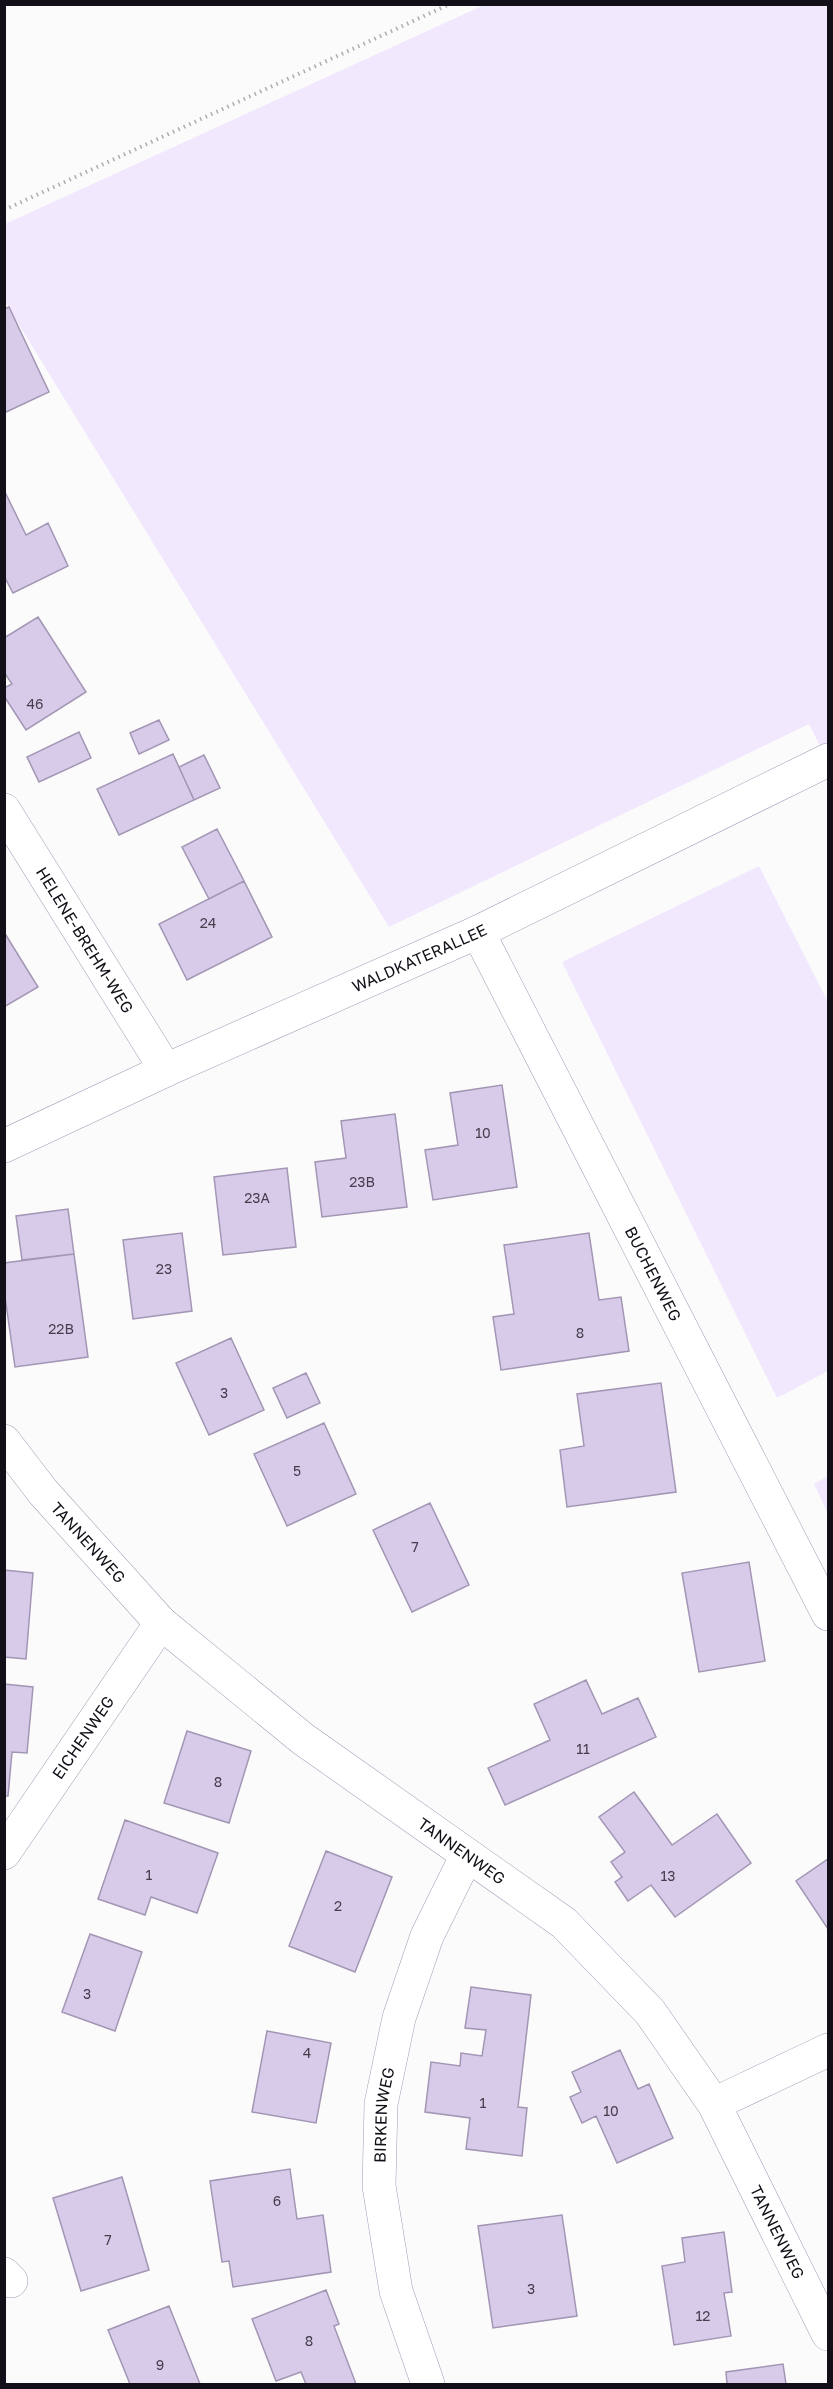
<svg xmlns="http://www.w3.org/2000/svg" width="833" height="2389" font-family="'Golos Text',sans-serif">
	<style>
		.green { fill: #f1e8fe }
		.building { fill: #d8cbea; stroke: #a296b4; stroke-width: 1.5 }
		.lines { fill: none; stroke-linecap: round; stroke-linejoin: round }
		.street-casing { stroke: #a79ab8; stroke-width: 34 }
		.path { stroke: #adacaf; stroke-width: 4; stroke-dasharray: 1.5 4.5; stroke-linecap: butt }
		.street { stroke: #fff; stroke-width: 33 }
		.labels { text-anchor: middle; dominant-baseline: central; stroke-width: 5; stroke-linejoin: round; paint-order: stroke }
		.number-label { font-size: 14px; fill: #443e4d }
		.street-label { font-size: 16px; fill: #130f19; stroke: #fff }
	</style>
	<rect width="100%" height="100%" fill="#fbfbfb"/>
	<path class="green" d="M484,5h344v757l-19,-38 -420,203 -384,-625v-78z
		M759,866l69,136v369l-51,27 -215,-436z
		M828,1476v38l-14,-30z"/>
	<path class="building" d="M9,307l40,85 -45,21v-104z
		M4,490l22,45 22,-12 20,43 -55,27 -9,-17z
		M38,617l48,75 -60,38 -22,-34v-8l8,-4 -8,-12v-34z
		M159,720l10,20 -30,14 -9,-21z
		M79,732l12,26 -52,24 -12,-25z
		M173,754l21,46 -75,35 -22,-46z
		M204,755l16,33 -26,12 -15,-33z
		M217,829l27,52 -35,18 -27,-52z
		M244,881l28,56 -85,43 -28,-56z
		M4,932l34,55 -34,20z
		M502,1085l15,102 -84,13 -8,-50 33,-5 -8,-52z
		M395,1114l12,93 -85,10 -7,-55 31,-4 -5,-37z
		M287,1168l9,79 -73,8 -9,-78z
		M68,1209l6,45 -52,6 -6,-44z
		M182,1233l10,78 -59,8 -10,-79z
		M589,1233l10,67 22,-3 8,54 -128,19 -8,-53 21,-3 -10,-69z
		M74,1254l14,103 -73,10 -11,-77v-27z
		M231,1338l33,72 -55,25 -33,-72z
		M306,1373l14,30 -33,15 -14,-30z
		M661,1383l15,109 -109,15 -7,-57 24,-4 -7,-52z
		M324,1423l32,71 -69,32 -33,-72z
		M430,1503l39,82 -57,27 -39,-82z
		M749,1562l16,99 -66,11 -17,-99z
		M4,1570l29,3 -7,86 -22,-2z
		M586,1680l16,34 36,-16 18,39 -151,68 -17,-37 62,-28 -16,-36z
		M4,1684l29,3 -6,66 -15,-1 -4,44h-4z
		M187,1731l64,20 -22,72 -65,-20z
		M634,1792l38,53 45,-31 34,49 -76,54 -24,-32 -23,16 -13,-19 7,-5 -11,-15 14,-10 -26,-35z
		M125,1820l93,33 -21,60 -46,-16 -6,18 -47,-16z
		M326,1851l66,26 -37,95 -66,-26z
		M828,1859v70l-32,-48z
		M90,1934l52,18 -27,79 -53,-19z
		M471,1987l60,8 -13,112 9,1 -5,48 -56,-7 4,-31 -45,-6 6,-50 29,4 1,-13 21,3 4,-26 -21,-2z
		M267,2031l64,12 -15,80 -64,-11z
		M620,2050l18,39 11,-5 24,54 -56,25 -21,-47 -14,7 -12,-26 11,-5 -9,-20z
		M290,2169l7,50 26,-4 8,57 -98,15 -4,-26 -7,1 -12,-81z
		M122,2177l27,93 -68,21 -28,-93z
		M562,2215l15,101 -84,12 -15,-102z
		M724,2232l8,60 -8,1 7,43 -57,9 -12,-79 23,-4 -3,-24z
		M326,2290l13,34 -5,2 22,58h-50l-5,-12 -25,9 -24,-62z
		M169,2306l31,78h-70l-22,-54z
		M783,2364l3,20h-59l-1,-12z"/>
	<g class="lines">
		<defs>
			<g id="street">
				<path id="s1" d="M4,810l162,260"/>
				<path id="s2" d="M478,932l350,682"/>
				<path id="s3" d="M4,1146l162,-76 312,-138 350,-172"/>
				<path id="s4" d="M4,1441l39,51 118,131 142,116 261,184 86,89 64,92 114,230"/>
				<path id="s5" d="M4,1853l157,-230"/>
				<path d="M714,2104l114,-54"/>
				<path d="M4,2274l7,7"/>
				<path id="s6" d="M428,2384l-32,-93 -17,-105 2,-82 18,-86 28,-82 40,-81"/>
			</g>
		</defs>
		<use href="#street" class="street-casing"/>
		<path class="path" d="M4,210l446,-206"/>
		<use href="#street" class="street"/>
	</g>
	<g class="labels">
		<g class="number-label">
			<text x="35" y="703">46</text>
			<text x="208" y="922">24</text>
			<text x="483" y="1132">10</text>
			<text x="362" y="1181">23B</text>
			<text x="257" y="1197">23A</text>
			<text x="164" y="1268">23</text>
			<text x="61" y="1328">22B</text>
			<text x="580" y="1332">8</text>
			<text x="224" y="1392">3</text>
			<text x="297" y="1470">5</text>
			<text x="415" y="1546">7</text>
			<text x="583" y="1748">11</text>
			<text x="218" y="1781">8</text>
			<text x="149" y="1874">1</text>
			<text x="668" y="1875">13</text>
			<text x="338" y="1905">2</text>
			<text x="87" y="1993">3</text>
			<text x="307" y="2052">4</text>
			<text x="483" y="2102">1</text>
			<text x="611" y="2110">10</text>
			<text x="277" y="2200">6</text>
			<text x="108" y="2239">7</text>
			<text x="531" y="2288">3</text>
			<text x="703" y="2315">12</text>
			<text x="309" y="2340">8</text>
			<text x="160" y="2364">9</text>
		</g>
		<g class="street-label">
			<text stroke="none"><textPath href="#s1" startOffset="153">HELENE-BREHM-WEG</textPath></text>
			<text stroke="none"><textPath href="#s3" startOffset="456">WALDKATERALLEE</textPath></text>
			<text stroke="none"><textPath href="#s2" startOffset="384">BUCHENWEG</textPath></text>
			<text stroke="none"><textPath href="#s4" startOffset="132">TANNENWEG</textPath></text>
			<text stroke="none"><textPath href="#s5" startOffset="140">EICHENWEG</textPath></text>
			<text stroke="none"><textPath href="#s4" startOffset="618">TANNENWEG</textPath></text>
			<text stroke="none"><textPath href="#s6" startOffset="276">BIRKENWEG</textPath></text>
			<text stroke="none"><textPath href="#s4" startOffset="1122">TANNENWEG</textPath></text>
		</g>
	</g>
	<rect width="833" height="2389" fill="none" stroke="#130f19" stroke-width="12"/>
</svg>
